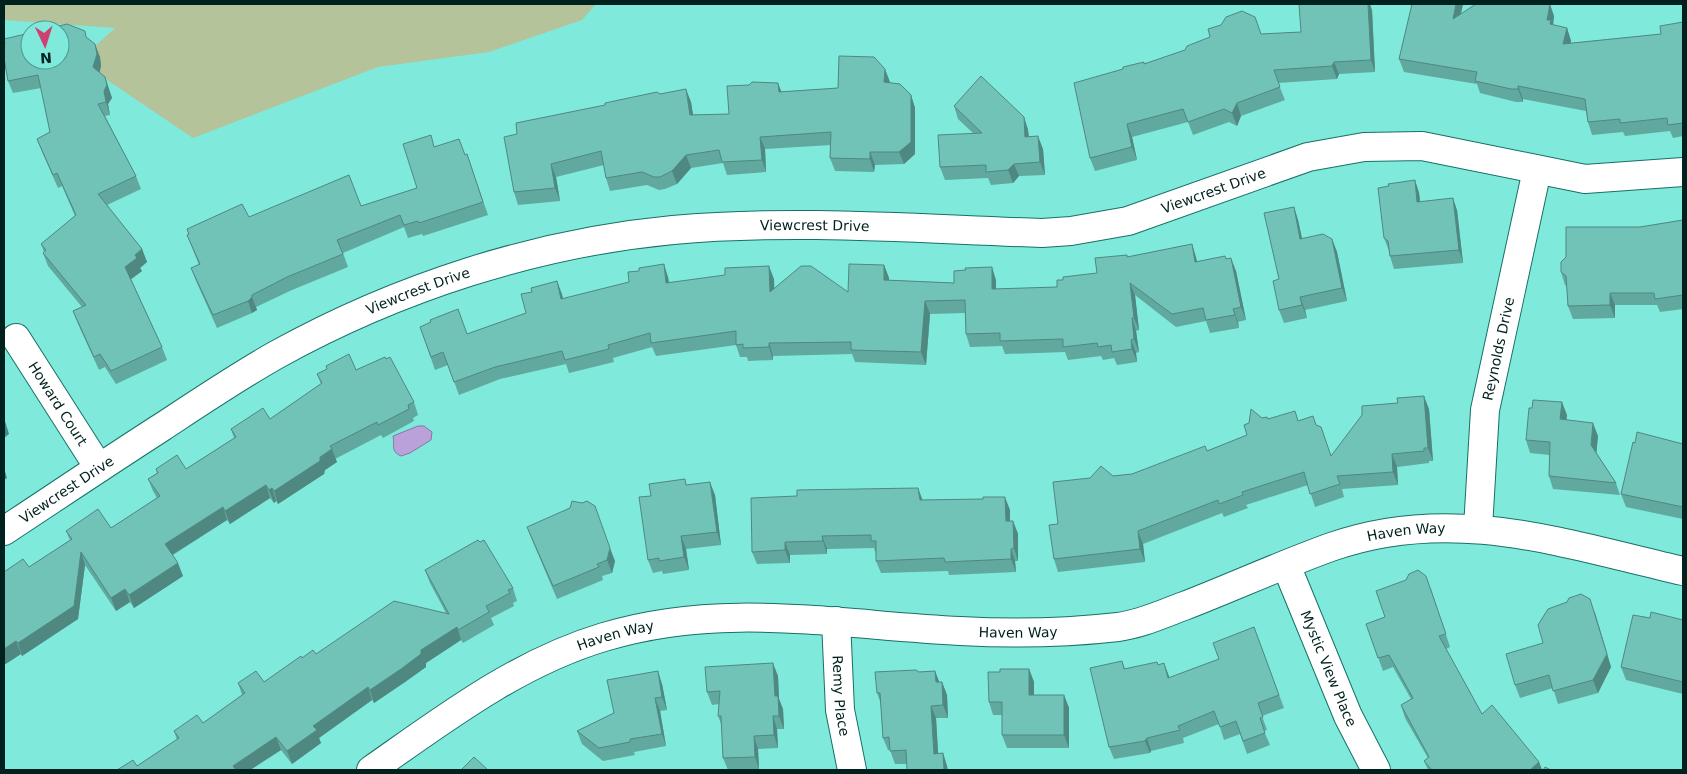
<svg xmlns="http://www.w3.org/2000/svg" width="1687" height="774" font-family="'DejaVu Sans',sans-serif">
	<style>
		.green { fill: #b4c39a }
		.water { fill: #baa1d9; stroke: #827ba1 }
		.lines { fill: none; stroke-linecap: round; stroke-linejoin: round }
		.minor-casing { stroke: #177067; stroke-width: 30 }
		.minor { stroke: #fff; stroke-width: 28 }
		.wall { fill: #61a89e }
		.shaded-wall { fill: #4f8881 }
		.building { fill: #71c3b8; stroke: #4f8881 }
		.labels { text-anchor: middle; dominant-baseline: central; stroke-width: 4; stroke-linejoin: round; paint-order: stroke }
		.street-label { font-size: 14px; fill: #00211d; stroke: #7fe9db }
	</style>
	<rect width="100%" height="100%" fill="#7fe9db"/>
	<path class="green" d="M4,4h592l-14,16 -93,32 -111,15 -185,71 -114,-77 36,-33 -111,-8z"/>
	<path class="water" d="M418,426h6l8,6 -1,8 -21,13 -9,3c-11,-5 -6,-11 -8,-20z"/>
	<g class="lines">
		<defs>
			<g id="minor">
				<path id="s1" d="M16,338l83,130"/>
				<path id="s2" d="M1478,528l7,-118 52,-240"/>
				<path id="s3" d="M4,531c53,-35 105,-70 158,-104 38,-25 75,-50 114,-72 121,-67 259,-112 397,-125 123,-11 246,-1 369,3l29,-2 57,-10 180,-64 56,-10 58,-1 163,33 98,-7"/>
				<path id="s4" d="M1286,565l62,151 28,54"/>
				<path id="s5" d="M836,621l4,89 12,60"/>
				<path id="s6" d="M371,770c73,-51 146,-107 233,-133 118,-36 235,-12 356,-6 53,3 105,2 158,-4 23,-3 44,-13 66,-21 49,-19 97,-41 147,-59 121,-43 234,-3 352,24"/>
			</g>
		</defs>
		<use href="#minor" class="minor-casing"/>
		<use href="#minor" class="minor"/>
	</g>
	<path class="wall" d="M1412,4h51l-2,9 93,3 -1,9 14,3 4,13v2l90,-9 22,-12v114l-10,2 -3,-7 -45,5 -2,-4 -31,3 -4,-13 -2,-11 -63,-12v3h-7l-36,-9 -3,-9 -73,-12 -5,-13z
		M1372,10l3,62 -36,2 -2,5 -59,4 7,17 -44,16 -4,10 -8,-4 -36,13 -5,-13 -56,15 5,23 -42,11 -5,-13 55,-94 40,-14 25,-13 91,-5z
		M87,38l13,19 1,9 -2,7 6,4 7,21 -4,6 2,11 -5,1 31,60 5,13 -34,16 35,44 5,13 -7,6 2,3 -11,8 31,68 5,13 -51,24 -11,-17 -6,3 -21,-46 -5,-13 9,-4 -34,-41 -5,-13 1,-1 -3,-8 34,-28 -13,-30 -4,2 -16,-36 -5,-13 13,-7 -9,-44 -28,5 -5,-12z
		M890,82v1l21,12 4,13v46l-11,10 -29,1 -1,7 -39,-1 -5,-13 1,-13 -66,4 1,23 -39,3 -4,-12 -32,5 -14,16 -12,5 -6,1 -12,-5 -37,6 -4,-13 -2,-13 -48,12 4,24 -42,4 -4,-13 3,-58 88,-29 55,-11 31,8 2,13 36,-1 49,-31 3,9 57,-4z
		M954,106l70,11 4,13 1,7 14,12 2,26 -26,1 -6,7 -22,2 -3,-7 -43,2 -5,-13 33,-34 -15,-14z
		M435,147l30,8 2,-1 21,61 -65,21 -1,-2 -14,4 -4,-11 -61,26 5,14 -56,23 -36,17 1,3 -5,3 -35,15 -21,-47 -5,-13 8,-3 -12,-30h2l-2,-6 62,-12 112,-11 56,-18z
		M1415,180l4,13 1,9 37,8 6,53 -69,6 -4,-13 -1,-5 -5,-13 5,-52z
		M1294,207l4,13 4,19h30l5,13 10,49 -42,9 2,8 -23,5 -5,-13v-31z
		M1683,220v89l-23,3 -3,-7h-42v13l-42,1 -5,-13 -1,-20 -2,-1 -4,-13 79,-45z
		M1192,244l5,18 29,-3 10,12 10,49 -8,2 1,6 -29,5 -4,-12 -30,6 -41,-32 4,35 -3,1 3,21 -3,1 1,9 -20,3 -3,-7 -11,2 -2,-4 -33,4 -3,-8 -60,2 -3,-8 -32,1 -4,-13 -1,-21 -35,1 -4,51 -71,-3 -3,-8 -79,2v4l-25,1 -1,-4h-7l-4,-12 -80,11 -4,-9 -39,11 1,4 -45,11 -3,-9 -66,15 -41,16 -11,-30 -13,5 -15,-43 47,7 59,-21 6,-21 25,-11 6,18 105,-22 1,6 105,-4v9l74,4 36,-27 5,13v2l65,3 42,-3v9l61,-2 6,-7 34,-7 31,-16z
		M326,366l30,4 58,32 4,13 -5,3 1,3 -31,17 -2,-3 -46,24 2,3 -12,8 -1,4 -46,30 -2,-3 -2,2 -4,-5 -40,26 -3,-4 -54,35 10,21 -49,32 -4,-6 -14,9 -31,-46 -7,54 -56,37 -1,-2 -17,11 25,-98 41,-27 -4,-9 45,-3 46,-30 -4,-7 -5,-12 9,-6 -1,-4h30l48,-31 -3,-9 39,-10 51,-35 -4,-10 10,-5z
		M1532,408l35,7 -1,5 32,16 -2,17 20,30 4,12 -67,-6 -4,-13 1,-21 -20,-2 -4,-13z
		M1429,409l4,52h-4v2l-32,4 1,18 -56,4 2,8 -29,10 -7,-22 -62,20 2,3 -24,9 -2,-4 -79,31 2,18 -87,10 -4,-13 4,-35 55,-48 19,-2 75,-23 40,-16 15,-17 36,3 18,4 5,2 10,29z
		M1635,443l48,1v75l-57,-12 -5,-13z
		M687,485l28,10 6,50 -35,4 3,21 -26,4 -1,-3 -9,2 -5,-13 3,-64z
		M922,500l88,10v11h3l5,13v27h-3l1,11 -67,3 -1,-4 -67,2 -5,-12v-7l-2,-6 -47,1v5l-37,1v8l-33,1 -5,-12z
		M527,527l88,34 -3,12 -10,3 1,4 -46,19 -25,-59z
		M480,542l33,46 4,13 -4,2 1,3 -23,12 3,7 -31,18 -2,-3 -35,23v4l-21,15 -31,21 -2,-3 -53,38 2,5 -29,21 -11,-14 -31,20h-133l20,-4 40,-26 -3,-9 29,-8 39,-28 -4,-12 26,-1 38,-24 144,-45 -16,-30 -5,-13z
		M1406,580l25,9 19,58 -4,2 36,65 57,48 3,8h-114l-4,-9 4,-3 -23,-40 -4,-13 10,-6 -18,-32 -10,4 -17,-47 19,-7z
		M1595,612l16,55 -13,26 -40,11 -5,-16 -33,10 -5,-13 28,-42z
		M1650,618l33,2v74l-57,-14 -5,-13z
		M1254,627l30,81 -22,8 5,14 -3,1 6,14 -23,9 -7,-20 -16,6 -5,-16 -36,14 1,5 -33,8 -1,2 -36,6 -5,-12 13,-86 3,8 33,-4 11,13 50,-19z
		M1029,669l5,13v13h30l5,13v40h-62l-5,-13v-20h-9l-4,-13 11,-30z
		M935,671l4,11h3l5,13 1,23h-12l2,36 5,-1 4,13 -40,-2h-12l-5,-14h-2l-5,-12 -2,-34 -4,-11 42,-21z
		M778,676l1,23 4,10 1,20h-7l1,19 -20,1 1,20 -31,1 -5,-12 -1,-32 -4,-10 1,-12 -7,1 -5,-13z
		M662,684l5,26 -7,1 6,35 -32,6 1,3 -32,6 -21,-17 -5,-13 37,-18z"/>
	<path class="shaded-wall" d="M1368,4h2l2,6 3,62 -4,-12z
		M1456,4h7l-6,28 -4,-13z
		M1550,4l4,12 -1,9 3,8 -9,-13z
		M1567,28l4,13 -3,16 -5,-13z
		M95,44l5,13 1,9 -3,14 -5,-13z
		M1334,62l5,12 -2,5 -5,-13z
		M885,69l5,13 -2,13 -4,-13z
		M105,77l7,21 -4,6 2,11 -4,-13 -2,-11z
		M778,83l5,13 -4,-4z
		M1518,86l5,13v3l-5,-13z
		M686,89l5,13 4,26 -5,-13z
		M911,95l4,13v46l-11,10 -5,-12z
		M1237,103l4,13 -4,10 -5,-13z
		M1024,117l4,13 2,20 -5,-13z
		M1127,124l5,13 5,23 -5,-13z
		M1038,136l5,13 2,26 -5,-13z
		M760,137l5,12 1,23 -4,-12z
		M870,152l5,13 -1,7 -4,-13z
		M686,155l5,13 -14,16 -5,-13z
		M551,164l5,13 4,24 -5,-13z
		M1014,164l5,12 -6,7 -5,-13z
		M1415,180l4,13 3,22 -5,-13z
		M1453,198l4,12 6,53 -4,-13z
		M1294,207l4,13 7,32 -5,-13z
		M1332,239l5,13 10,49 -5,-13z
		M1192,244l4,13 4,18 -5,-13z
		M142,249l5,13 -7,6 2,3 -12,9 -5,-13 10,-12z
		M1231,258l5,13 10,49 -5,-13z
		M664,264l4,13 3,19 -5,-13z
		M884,265l5,13v15l-5,-13z
		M769,266l5,13 1,26 -5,-13z
		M992,267l4,13v22l-4,-13z
		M557,281l5,13 4,18 -5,-13z
		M1130,283l5,12 4,35 -5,-12z
		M1610,293l5,12v13l-5,-13z
		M252,297l5,13 -5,3 -4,-12z
		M1300,297l5,13 2,8 -5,-13z
		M925,301l5,13 -4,51 -5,-13z
		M1233,309l5,13 1,6 -4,-13z
		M1132,318l4,13 3,21 -5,-13z
		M1131,340l5,13 1,9 -5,-13z
		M769,343l4,13v4l-4,-13z
		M1424,396l5,13 4,52 -5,-13z
		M1562,402l5,13 -2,17 -5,-13z
		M5,421l4,13 -5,4v-16z
		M1593,423l5,13 -2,21 -5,-12z
		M332,449l5,13 -12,8 -1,4 -46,30 -4,-13z
		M1392,454l5,13 1,18 -5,-13z
		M4,468l3,10 -3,2z
		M710,482l5,13 6,50 -4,-13z
		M266,485l4,13 -40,26 -5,-13z
		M272,488l4,13 -2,2 -5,-13z
		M918,488l5,13 -3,-1z
		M1005,497l5,13v24l-4,-13z
		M223,507l4,13 -57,36 -5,-12z
		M1013,521l5,13v27l-4,-13z
		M1138,531l5,13 2,18 -5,-13z
		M681,536l5,13 3,21 -5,-13z
		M822,536l5,13v5l-4,-13z
		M785,542l5,13v8l-5,-13z
		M610,548l5,13 -3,12 -5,-13z
		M1011,549l4,12 1,11 -5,-13z
		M81,552l4,13 -7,54 -56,37 -4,-13z
		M178,563l5,13 -49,32 -5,-13z
		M125,589l5,13 -14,9 -5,-13z
		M1590,599l21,68 -13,26 -5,-13z
		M457,627l4,13 -35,23v4l-21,15 -31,21 -4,-13 51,-40z
		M16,641l5,13 -17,11v-16z
		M773,663l5,13 1,23 4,10 1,20 -5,-13 -4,-20z
		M1164,663l5,13 3,15 -4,-13z
		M1029,669l5,13v26l-5,-13z
		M658,671l4,13 5,26 -5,-13z
		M935,671l5,13 -4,-2z
		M942,682l5,13 1,23 -5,-13z
		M368,687l4,13 -53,38 2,5 -29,21 -5,-13 26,-25z
		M1064,695l5,13v40l-5,-13z
		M655,698l5,13 6,35 -4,-12z
		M931,706l5,12 3,49 -5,-13z
		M773,716l4,13 1,19 -4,-13z
		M754,736l4,13 1,20 -4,-12z
		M276,737l5,13 -31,20h-16l-1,-4z
		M1147,738l4,13 -1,2 -5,-12z
		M943,753l4,13 1,4h-4z
		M1539,762l3,8h-12z"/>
	<path class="building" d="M1299,4h69l3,56 -37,2 -2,4 -58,4 6,17 -43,16 -5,10 -8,-4 -36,13 -5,-13 -56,15 5,23 -42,11 -16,-75 49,-14v-2l21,-5v2l41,-14 2,-4 23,-9 -2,-8 13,-4 5,-8 16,-6 13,6 6,17 40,-2z
		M1412,4h44l-3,15 23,-15h74l-3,16h4l-1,4 17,4 -4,16 98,-10 -1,-8 23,-4v101l-15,2 -1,-7 -47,5v-4l-32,3 -3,-23 -67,-13v3h-7l-36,-8 2,-9 -78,-13z
		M67,24l18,7 1,6 9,7 2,10 -4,13 12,10 2,8 -3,6 2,11 -8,2 38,72 -38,18 44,55 -7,6 2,3 -12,9 37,80 -51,24 -11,-17 -6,3 -21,-46 13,-6 -43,-52 3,-3 -5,-6 35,-29 -19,-42 -4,2 -16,-36 13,-7 -12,-57 -30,6 -4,-23v-13l1,-1 -1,-5 26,-6v27h30v-30h-17z
		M839,56l35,1 11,12 -1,13 16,2 11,11v47l-12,10h-29v7l-40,-1 1,-26 -71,5 2,23 -40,2 -3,-12 -33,5 -14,16 -12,6h-6l-12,-5 -36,6 -5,-27 -50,13 4,24 -41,4 -10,-55 13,-3 -1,-11 89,-18v-2l52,-11 3,2 26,-5 4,26 39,-1 -2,-28 22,-1 3,-3 26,1 1,9 59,-4z
		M981,76l43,41 1,20 13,-1 2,26 -26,2 -6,6 -22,2v-7l-46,2 -2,-32 44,-2 -28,-27z
		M431,135l3,12 25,-8 6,16 2,-1 16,48 -64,21 -1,-2 -14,4 -4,-10 -63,25 6,14 -56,23 -35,18v2l-4,4 -35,14 -22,-47 9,-4 -13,-29 2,-1 -2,-5 55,-25 7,13 100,-42 12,31 56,-18 -14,-44z
		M1415,180l2,22 36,-4 6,52 -69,6 -2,-15 -4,-3 -6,-50 11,-2 -1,-2z
		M1294,207l6,32 23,-5 9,5 10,49 -42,9 2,8 -23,5 -6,-29 6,-2 -15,-66z
		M1683,220v75l-28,4 -1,-6h-44v12l-42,1 -2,-30 -5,-4v-10l5,-5v-30h74z
		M1192,244l3,18 30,-6 1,3 5,-1 10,49 -8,2 2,6 -29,5 -3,-12 -31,6 -42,-31 4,35h-2l2,21 -3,1 1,9 -20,3 -1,-7 -13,2 -1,-4 -34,4v-8l-63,2v-8l-34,1 -1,-34 -40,1 -4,51 -70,-2v-8l-82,1v4l-26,1v-4l-7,1v-14l-85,12 -1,-10 -42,12 1,4 -44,11 -3,-9 -67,16 -41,15 -11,-30 -12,5 -11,-30 11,-5 -1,-2 28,-11 9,25 59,-21 -5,-19 11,-2 -1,-4 26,-7 4,18 68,-17 -1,-10 11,-1v-3l25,-4 2,19 59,-8v-7l44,-2 1,26 31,-26h10l37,26 1,-28 35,1v15l70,3v-12l12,-1 -1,-2 27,-1v22l65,-2v-7h6v-3l34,-4 -2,-15 32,-3v2z
		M349,354l7,16 29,-13 1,2 4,-2 24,45 -6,3 1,4 -31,16 -1,-3 -47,24 2,3 -12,8v4l-46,30 -2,-3 -3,2 -3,-5 -41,26 -2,-4 -58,37 13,19 -49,32 -4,-6 -14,9 -30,-46 -7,54 -56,37 -2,-2 -12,8v-77l19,-13 6,8 43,-28 -6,-8 32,-22 13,19 49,-32 -12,-17 10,-6 -2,-4 21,-14 9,14 50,-32 -5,-8 32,-21 7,11 52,-36 -5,-9 10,-5 -1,-3z
		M1424,396l4,52h-4v3l-32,3 1,18 -56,4 3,8 -30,10 -6,-22 -62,20 1,3 -24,9 -1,-4 -80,31 2,18 -86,10 -5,-34 9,-1 -5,-42 37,-4 11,-12 12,10 19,-2 73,-28 2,5 40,-16 -3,-10 5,-2 2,-14 11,9 5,-1 1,2 27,-8 3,10 15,-5 3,9 5,2 10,29 31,-41v-9l36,-3 -1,-5z
		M1533,400l29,2 -2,17 33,4 -2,22 25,38 -67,-7 1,-34 -24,-2 3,-32h3z
		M1637,432l46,12v63l-62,-13 12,-52 2,1z
		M685,479l1,6 24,-3 7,50 -36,4 3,21 -25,4v-3l-11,2 -9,-63 12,-1 -2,-12z
		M918,488l2,12 63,-1v-2h22l1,24h7l1,27 -3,1v10l-66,3 -1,-4 -68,3v-20h-5v-6l-49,1 1,5 -38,1v8l-33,2 -1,-54 46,-2v-6z
		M572,501l10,2 5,-2 8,5 15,42 -3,12 -10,4 2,3 -46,19 -26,-59 43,-19z
		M478,540l2,2 4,-2 29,48 -5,2 2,3 -24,13 3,6 -31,18 -1,-3 -36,23v4l-20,15 -31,21 -2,-3 -55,39 4,4 -30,21 -11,-14 -43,29 3,4h-119l16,-10 4,6 42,-28 -5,-7 23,-16 6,8 42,-30 -7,-10 18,-12 8,11 37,-26 1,2 11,-8 3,4 78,-53 55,13 -24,-44z
		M1418,570l8,6 20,58 -7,2 43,78 10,-9 47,57 -9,8h-67l-1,-1 -2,1h-28l-8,-9 5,-4 -28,-52 12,-7 -24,-43 -11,3 -12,-34 19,-7 -9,-26 30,-11 3,-6z
		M1581,594l9,5 17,55 -14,26 -40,11 -4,-16 -34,10 -9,-31 37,-11 -5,-18 10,-16 19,-7 2,-4z
		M1651,612l32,8v62l-62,-15 12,-52 17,3z
		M1254,627l25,68 -21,8 5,14 -3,1 5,15 -22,8 -7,-20 -16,6 -6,-16 -36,15 2,4 -33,8 -2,3 -36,6 -19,-79 32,-7 2,8 33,-7 1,3 6,-2 4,15 51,-19 -6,-16z
		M773,663l2,33h3l1,20h-6l1,19 -20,1 1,21 -32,1 -2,-42h-3l2,-25 -13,1 -2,-25z
		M1000,669h29v26h35v40h-62v-33h-13l-1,-30h12z
		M916,670l3,2 16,-1 1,11h6l1,23 -12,1 3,48 9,-1 1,17h-37l-1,-20 -16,1 -1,-14 -6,1 -3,-45h-3l-2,-21z
		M658,671l4,26 -7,1 7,36 -32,5v3l-31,6 -22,-17 37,-18 -7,-33z
		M474,757l14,13h-27z
		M1545,767l6,3h-8z"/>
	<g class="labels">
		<g class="street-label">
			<text stroke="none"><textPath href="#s3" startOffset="1290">Viewcrest Drive</textPath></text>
			<text stroke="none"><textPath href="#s3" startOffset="885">Viewcrest Drive</textPath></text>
			<text stroke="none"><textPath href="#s3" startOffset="480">Viewcrest Drive</textPath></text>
			<text stroke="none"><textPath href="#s2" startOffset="181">Reynolds Drive</textPath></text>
			<text stroke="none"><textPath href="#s1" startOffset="78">Howard Court</textPath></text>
			<text stroke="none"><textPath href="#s3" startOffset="75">Viewcrest Drive</textPath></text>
			<text stroke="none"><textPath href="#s6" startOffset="1091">Haven Way</textPath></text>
			<text stroke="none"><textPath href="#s6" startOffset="686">Haven Way</textPath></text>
			<text stroke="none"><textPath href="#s6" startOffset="281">Haven Way</textPath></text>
			<text stroke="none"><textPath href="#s4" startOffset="112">Mystic View Place</textPath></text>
			<text stroke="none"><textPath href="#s5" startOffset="75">Remy Place</textPath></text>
		</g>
	</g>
	<rect width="1687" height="774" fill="none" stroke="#00211d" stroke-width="10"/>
	<g transform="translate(45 45) rotate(176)"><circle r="24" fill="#7fe9db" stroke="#4c998f"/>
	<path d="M0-4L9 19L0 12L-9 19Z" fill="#cd406f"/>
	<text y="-8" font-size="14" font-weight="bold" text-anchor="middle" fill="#00211d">N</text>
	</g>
</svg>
